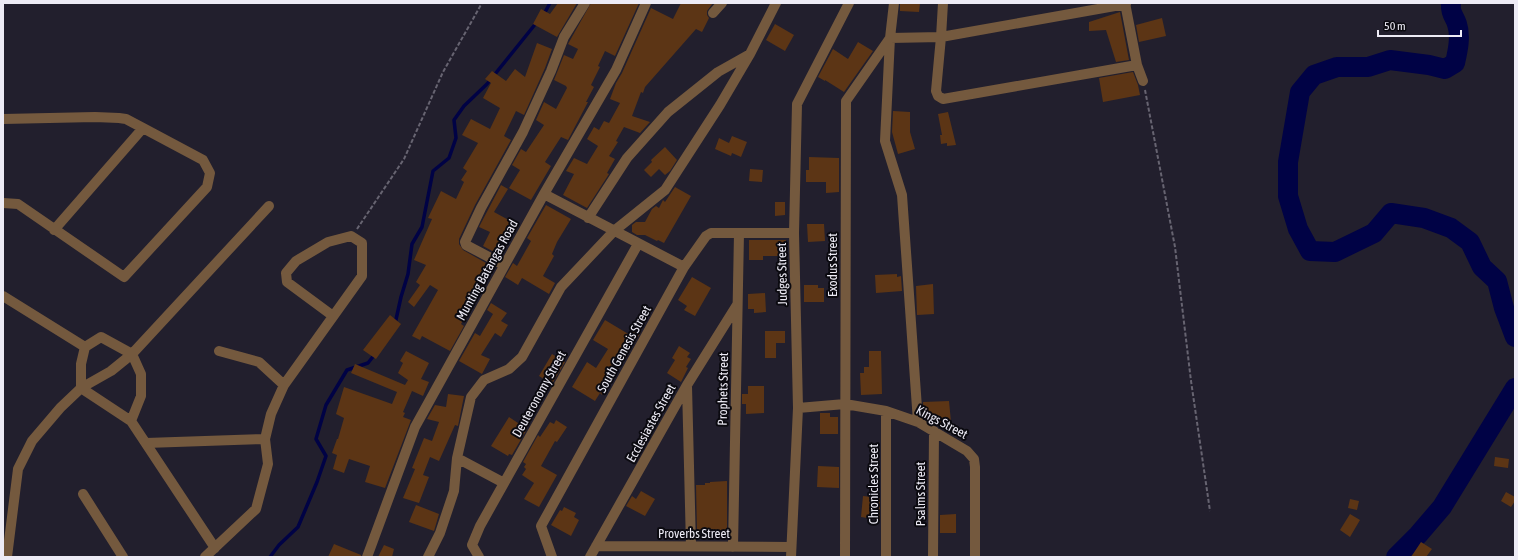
<svg xmlns="http://www.w3.org/2000/svg" width="1518" height="560" font-family="'Asap Condensed',sans-serif">
	<style>
		.lines { fill: none; stroke-linecap: round; stroke-linejoin: round }
		.stream { stroke: #000245; stroke-width: 3.5 }
		.river { stroke: #000245; stroke-width: 20 }
		.building { fill: #5c3515 }
		.path { stroke: #676471; stroke-width: 2; stroke-dasharray: 4 2; stroke-linecap: butt }
		.minor { stroke: #74593e; stroke-width: 10 }
		.labels { text-anchor: middle; dominant-baseline: central; stroke-width: 4; stroke-linejoin: round; paint-order: stroke }
		.street-label { font-size: 13px; fill: #edebf5; stroke: #0b0a10 }
	</style>
	<rect width="100%" height="100%" fill="#221f2d"/>
	<g class="lines">
		<path class="stream" d="M544,14l6,-11
			M395,324l6,-27 7,-23 4,-30 10,-17 11,-56 16,-13 7,-20 -2,-18 10,-14 23,-22 50,-62
			M270,557l9,-12 19,-18 19,-45 9,-26 -10,-17 10,-34 21,-35 21,-7 7,-9"/>
		<path class="river" d="M1451,3c-1,11 3,12 6,21 4,12 1,26 -2,39l-10,6 -16,-4 -39,-5 -22,7h-31l-23,8 -14,17 -12,70v34l10,33 12,22 25,1 39,-19 17,-20 33,5 27,10 19,14 12,25 15,14 7,27 11,29
			M1396,557l22,-22 24,-28 73,-119"/>
	</g>
	<path class="building" d="M558,3h19l-20,34 -24,-13 8,-15 9,5z
		M591,3h48l-24,53 -10,-5 -7,15 2,1 -9,18 3,2 -8,15h2l-20,38 -7,-3 -16,25 6,4 -20,34 -22,-12 11,-18 -8,-5 9,-16 5,3 18,-27 -8,-5 8,-18 12,7 11,-21 -1,-2 -12,-6 10,-25 9,4 5,-10 -10,-5z
		M681,3h32l-6,8v4l2,3 -7,14 -6,-3 -51,58 -2,6 -2,-1 -9,24 18,6 -10,11 -16,-6 -8,14 2,1 -9,14 6,3 -8,14 2,1 -22,34 -24,-13 11,-21 -8,-3 8,-13 13,6 11,-18 -11,-7 7,-12 5,3 5,-9 5,2 11,-20 -10,-4 6,-16 6,-10 29,-65 22,11z
		M900,3h20l-1,9 -19,-1z
		M1120,12l9,48 -13,2 -10,-32 -17,1v-9z
		M1162,18l4,18 -27,6 -3,-17z
		M775,24l19,11 -9,16 -19,-11z
		M858,42l15,9 -29,41 -19,-12v1l-7,-4 15,-28 15,10z
		M537,43l15,6 -7,19 -21,47 -8,-4 -12,25 7,4 -36,65 -16,34v5l4,6 23,13 -6,13 6,3 -7,14 -5,-3 -10,16 5,3 -8,15 3,2 -14,25 -28,-15 -2,4 -8,-4 26,-46 -8,-5 -16,22 -6,-5 12,-17 -4,-3 10,-17 -12,-5 18,-41 -4,-1 13,-27 15,8 8,-17 -3,-2 6,-9 -4,-3 15,-25 -16,-8 9,-16 19,10 10,-21 -17,-10 8,-15 -6,-4 7,-8 14,10 9,-12 10,8z
		M1133,72l5,13 2,10 -37,7 -4,-24z
		M893,111l17,1v20l5,17 -17,5 -6,-22z
		M948,112l8,33 -9,1v-3l-6,1 -1,-9h2l-4,-21z
		M732,136l15,6 -6,15 -9,-4 -1,3 -16,-7 4,-11 10,5z
		M665,147l12,13 -7,11 -5,4 -6,-6 -8,8 -7,-7 8,-8 -1,-2z
		M809,157l30,1v34l-13,1v-11h-20v-12h3z
		M750,169l13,1 -1,12 -13,-1z
		M501,185l7,4 -14,23 22,12 -9,17 -6,-3 -7,14 -11,-6 7,-14 -11,-5z
		M675,187l16,9 -27,47 -6,-3 -1,1 -12,-6h-8l-5,-3v-7l4,-3h9l7,-13 4,-3 3,2 4,-8 2,2z
		M775,202h10v13l-10,1z
		M546,205l25,14 -14,23 -5,12 2,2 -11,20 12,7 -6,11 -27,-16 -4,7 -13,-8 8,-14 4,3 14,-25 -4,-3z
		M807,224h17l1,17 -17,1z
		M749,240h37v16h-23v4h-14z
		M897,274v3l4,-1 1,15 -26,2 -1,-18z
		M692,277l19,11 -16,28 -11,-6 3,-4 -9,-6z
		M933,284l1,30 -17,1 -1,-29z
		M804,285h14v3h6v14h-20z
		M765,293l1,19 -12,1v-4h-6v-15z
		M491,303l16,10 -6,8 7,4 -7,12 -6,-4 -14,22 9,4 -8,15 -23,-13 16,-28 5,3 13,-22 -6,-4z
		M390,315l11,9 -25,35 -13,-9z
		M605,320l25,15 3,-7 8,4 -39,63 -2,-2 -5,8 -23,-14 15,-25 9,6 12,-19 -15,-9z
		M765,331h20v12h-9v15h-11z
		M679,346l11,7 -3,4 4,2 -5,8 2,1 -7,14 -14,-9 8,-13 -3,-2z
		M406,351l23,12 -8,16 8,3 -6,14 -11,-5 -9,21 2,1 -2,4 8,3 -26,68 -20,-6 5,-16 -21,-7 -5,14 -11,-4 4,-14 -5,-2 5,-14h1l6,-21 -8,-4 8,-27 48,17 5,-12 -46,-19 4,-9 50,21 3,-5 -10,-7 5,-10 -3,-2z
		M869,351h12l1,43 -21,1 -1,-22h4v-6h5z
		M552,354l13,8 -13,22 -13,-8z
		M748,386h16v27l-18,1v-10h-4v-10h6z
		M448,394l16,2 -6,30 -3,-1 -16,36 -9,-4 -7,18 6,2 -10,26 -16,-5 12,-29 -3,-1 12,-30 8,3 7,-19 -12,-3 8,-14 11,2z
		M949,401l2,21 -19,1 -8,-5 -1,-16z
		M820,413h10v4h8v17h-18z
		M509,417l18,12 -15,26 -3,-1 -1,2 -17,-10z
		M556,420l11,7 -10,15 -2,-1 -14,25 16,9 -18,32 -15,-8 10,-16 -12,-8 4,-6 -2,-2 2,-3 -3,-2 15,-27 2,2 10,-15 4,2z
		M1495,457l14,2 -1,9 -14,-2z
		M818,466l21,1v21l-22,-1z
		M727,481v55h-9v2h-12v-7h-9l-1,-46h9v-2h5v-1z
		M641,491l14,8 -10,17 -19,-10 6,-10 4,3z
		M1506,492l9,5v4l-4,6 -10,-6z
		M863,496l17,2v22l-19,-3z
		M1350,499l9,2 -2,9 -9,-2z
		M416,505l23,9 -5,17 -25,-9z
		M564,507l12,6 -2,4 5,3 -8,16 -20,-11 9,-15 2,1z
		M956,514v19h-16v-18z
		M1350,514l10,6 -10,17 -10,-7z
		M1421,542l11,7 -6,8h-15z
		M334,544l27,11v2h-33z
		M384,545l10,4 -2,8h-14z"/>
	<g class="lines">
		<path class="path" d="M1145,90l30,157 16,134 19,130
			M357,229l47,-70 39,-87 39,-69"/>
		<path class="minor" d="M894,3l-4,35 -5,103 17,54 16,227
			M943,3l-2,34 -5,54 2,5 5,3 194,-34
			M1125,3l12,62 6,16
			M713,13l9,-10
			M3,119l92,-2 24,1 7,1 17,9
			M544,194l140,73
			M3,203l15,1 106,73 83,-90 3,-14 -7,-13 -60,-32 -89,102
			M588,218l39,-60 41,-46 50,-40 32,-18
			M504,265l-38,-20 -1,-3 16,-34 42,-76 28,-61 13,-34 21,-34
			M3,296l82,51
			M219,351l40,11 25,23
			M687,386l4,160
			M798,408l47,-4 41,7 32,11 49,29 7,8 1,8v90
			M886,411v146
			M131,421l10,-25v-22l-9,-20 -31,-17 -16,10 -4,17v24l50,33 84,127
			M146,443l119,-4
			M457,458l14,-61 13,-17 25,-11 13,-12 39,-70 53,-56 51,-41 55,-85 30,-51 26,-51
			M83,494l40,63
			M596,546l195,1
			M733,547l6,-314
			M7,557l11,-88 14,-28 29,-34 20,-19 30,-17 21,-17 137,-148
			M205,557l51,-48 12,-45 -3,-25 6,-25 13,-29 78,-109v-33l-11,-7 -23,6 -32,19 -10,12 1,9 46,34
			M367,557l48,-130 129,-233 72,-124 30,-67
			M428,557l12,-24 14,-42 3,-33 47,25
			M479,557l-7,-12 8,-19 158,-282
			M552,557l-11,-31 143,-259 22,-31 5,-3h83
			M590,557l97,-172 50,-80
			M791,557l7,-149 -4,-175 3,-129 52,-101
			M845,557l1,-456 44,-63 51,-1 185,-33
			M933,557l1,-126"/>
	</g>
	<g class="labels">
		<g class="street-label">
			<text transform="translate(832 265) rotate(-90)">Exodus Street</text>
			<text transform="translate(487 270) rotate(-61)">Munting Batangas Road</text>
			<text transform="translate(782 274) rotate(-91)">Judges Street</text>
			<text transform="translate(624 349) rotate(-61)">South Genesis Street</text>
			<text transform="translate(723 389) rotate(-89)">Prophets Street</text>
			<text transform="translate(539 394) rotate(-61)">Deuteronomy Street</text>
			<text transform="translate(942 422) rotate(28)">Kings Street</text>
			<text transform="translate(651 423) rotate(-61)">Ecclesiastes Street</text>
			<text transform="translate(873 484) rotate(-90)">Chronicles Street</text>
			<text transform="translate(920 494) rotate(-90)">Psalms Street</text>
			<text x="694" y="533">Proverbs Street</text>
		</g>
	</g>
	<rect width="1518" height="560" fill="none" stroke="#edebf5" stroke-width="8"/>
	<path d="M1378 30v6h83v-6" fill="none" stroke="#edebf5" stroke-width="2"/>
	<text x="1384" y="30" font-size="12" fill="#edebf5" stroke="#0b0a10" stroke-width="3" paint-order="stroke">50 m</text>
</svg>
